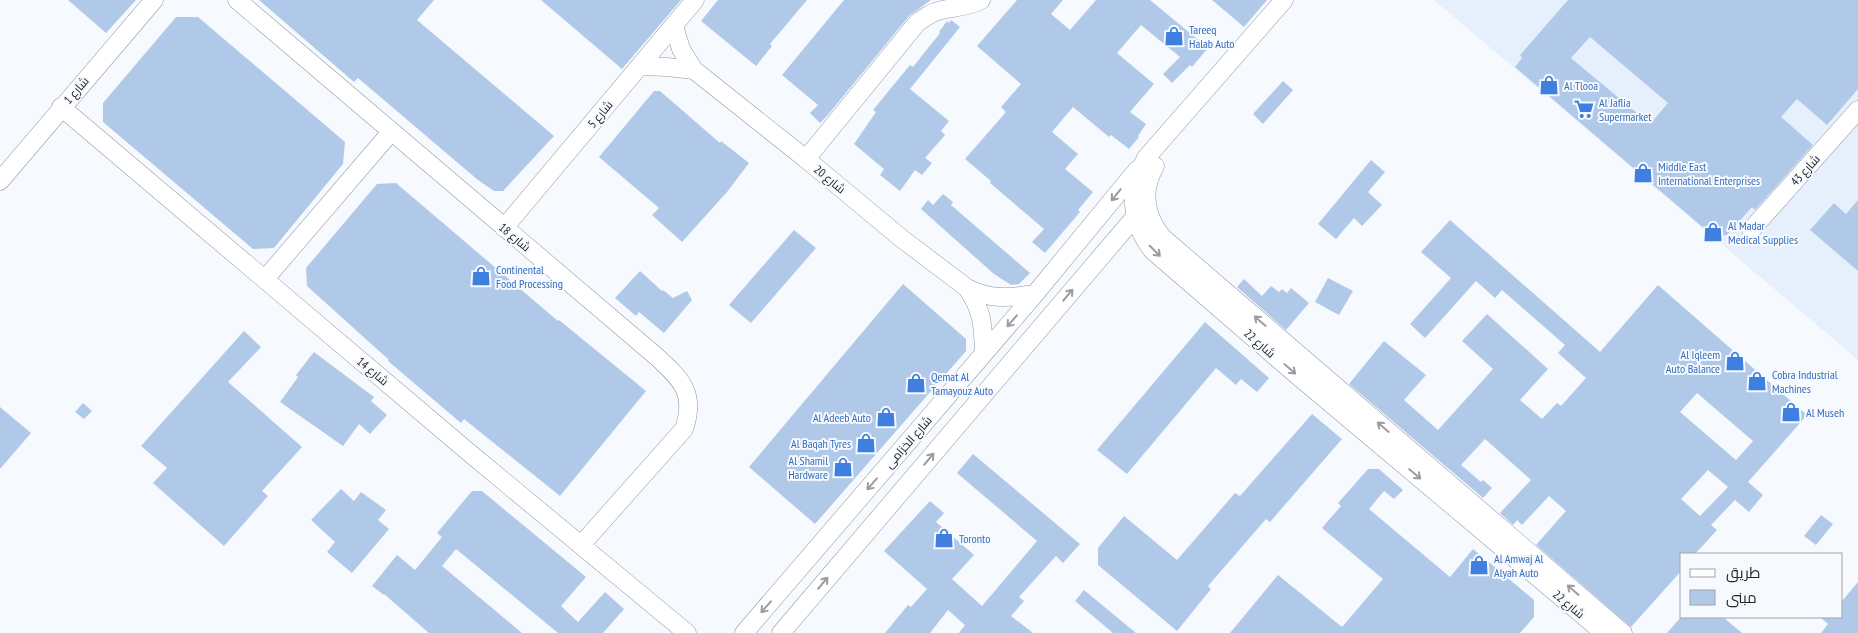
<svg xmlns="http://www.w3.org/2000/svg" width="1858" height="633" font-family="'PT Sans Narrow',Cairo,sans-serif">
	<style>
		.built { fill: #e6f0fd }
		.building { fill: #b1c9e9; fill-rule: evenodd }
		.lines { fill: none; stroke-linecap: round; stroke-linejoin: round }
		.minor-casing { stroke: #9198a1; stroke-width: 19 }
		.minor { stroke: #fff; stroke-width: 18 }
		.oneway { stroke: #9c9c9e }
		.labels { text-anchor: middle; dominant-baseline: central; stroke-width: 4; stroke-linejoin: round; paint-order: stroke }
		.shop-label { font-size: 12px; fill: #366cbe; stroke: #f6f9fd; text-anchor: start }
		.street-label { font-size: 12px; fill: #222428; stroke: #f6f9fd }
	</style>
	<rect width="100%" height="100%" fill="#f6f9fd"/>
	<path class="built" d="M1434,0h424v360l-339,-288z"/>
	<path class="building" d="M68,0h68l-30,33z
		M259,0h175l-17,20 137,116 -51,55h-9l-16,-11 -120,-102 -4,4z
		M541,0h140l-59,69z
		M718,0h89l-37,44 2,2 -16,20 -55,-45z
		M844,0h87l-22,16 -82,100 -7,7 -10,-10 8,-8 -36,-30z
		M1017,0h46l-12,14 19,16 26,-30h54l58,48 -16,19 -2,-2 -18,18 -9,-9 17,-17 -39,-32 -24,28 37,31 -24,28 16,12 -8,12 1,1 -10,12 -18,-14 -2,2 -36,-30 -21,25 26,22 -13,15 28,23 -15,18 2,2 -35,41 -13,-11 12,-13 -54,-46 1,-2 -26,-22 41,-47 -5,-5 20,-23 -44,-38z
		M1212,0h55l-23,27z
		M1568,0h290v89l-31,36 -30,-26 -16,18 32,28 -58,65 -3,-3 -25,28 -14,1 -198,-169 7,-9 -2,-3zM1590,37l78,66 -18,21 -79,-66z
		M176,17h22l147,125 -2,22 -69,84 -21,1 -150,-127v-19z
		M951,20l9,7 -50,62 39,32 -8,10 4,4 -20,23 7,5 -10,12 -7,-5 -15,21 -20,-16 4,-6 -30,-25 22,-32 -3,-2 37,-45 3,2 27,-34 -1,-1 8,-11 2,2z
		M1283,81l10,9 -30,34 -10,-10z
		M654,91h6l60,52 1,-2 28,22 -22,29 -45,50 -30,-27 7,-7 -60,-51z
		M1371,160l14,12 -17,20 14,13 -20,21 -8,-8 -18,21 -18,-15z
		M396,183l162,138 1,-1 87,71 -86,105 -96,-77 -3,4 -73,-62 1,-1 -82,-74 -1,-18 71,-84z
		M943,194l10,8 -2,3 79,68 -11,11 -8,1 -17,-11 -73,-65 7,-9 5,5z
		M1858,200v71l-48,-41 24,-27 12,11z
		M1450,220l150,132 58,-67 149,130 -59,67 15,13 -14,17 -14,-12 -24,25 6,5 -22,24h-13v16l-51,57 -95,-82 30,-34 -17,-15 -27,29 -5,-5 -4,5 -13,-12 31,-33 -46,-41 -24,26 20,17 2,-2 9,8 -9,10 -134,-114 35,-43 42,34 -22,25 34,30 55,-61 -31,-28 25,-27 61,55 -28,31 22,19 15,-16 4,3 25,-28 -28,-25 7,-8 -63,-55 -7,8 -19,-17 -51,57 -15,-14 41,-46 -30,-26zM1697,393l56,48 -17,19 -56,-48zM1708,470l20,17 -28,29 -19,-17z
		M794,230l22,18 -65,75 -22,-18z
		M640,271l22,20 1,-1 10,8 14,-7 5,9 -28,33 -25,-21 -3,4 -21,-18z
		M1328,278l25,13 -14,24 -24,-13z
		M1244,279l18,17 9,-10 8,6 3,-3 5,4 4,-5 18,15 -23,27 -49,-43z
		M903,284l63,55v12l-151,173 -66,-57z
		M1205,322l64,56 -12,14 -16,-13 -5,6 -20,-17 -89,106 -30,-24z
		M244,331l17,16 -33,35 74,65 -40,44 6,5 -44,50 -71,-63 14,-15 -26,-22z
		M314,352l60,45 -3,4 16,14 -17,19 -11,-10 -16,22 -63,-44 18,-25 -2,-2z
		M83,403l9,8 -8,8 -9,-7z
		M0,407l31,26 -31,36z
		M1312,414l30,25 -72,83 -4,-3 -58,67 3,3 -34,42 -79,-66v-17l26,-32 53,44 58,-67 5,3z
		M973,454l107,90 -17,19 -7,-7 -37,41 5,4 -13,15 22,17h-74l6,-8 -17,-15 -18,23h-45l23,-28 3,2 16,-18 -43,-38 46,-50 14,12 -8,9 38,33 -22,24 30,27 55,-65 -80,-68z
		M1368,469h11l24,21 -9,9 -10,-8 -15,18 81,68 23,-28 61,51v17l-14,16h-290l48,-58 64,52 41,-48 -61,-51 19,-22 -3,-3z
		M341,489l13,12 7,-9 25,18 -8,10 11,9 -37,44 -25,-21 8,-10 -24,-22z
		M472,491h10l104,86 -25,29 17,16 27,-30 19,17 -21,24h-45l-102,-84 -14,17 80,67h-93l-45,-39v1l-12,-9 25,-31 18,15 27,-33 -5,-4z
		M1821,515l12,9 -17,21 -12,-9z
		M1858,582v51h-37l7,-9 -8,-7h22v-16z
		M1084,590l52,43h-23l-38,-32z
		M1681,617h42l19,16h-75z"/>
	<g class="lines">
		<defs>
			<path id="minor" d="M237,0l420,357c25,23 39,37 27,72l-103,116
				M1284,0l-138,158c-18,31 -16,64 7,93l145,125 306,257
				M674,26l7,23 13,21 112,89 95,79 66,50c23,12 43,10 68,6
				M640,66l27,1 27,3
				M61,107l411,348 215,178
				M806,159l111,-136c8,-6 15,-11 25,-13 13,-3 26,-3 39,-10
				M1155,166c-14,25 -10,50 7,71l461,396
				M0,181l154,-181
				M504,228l191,-228
				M1751,230l107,-120
				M265,279l126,-147
				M967,288c16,23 16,38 17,65
				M744,633l291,-339 102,-124
				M781,633l359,-422"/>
		</defs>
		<use href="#minor" class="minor-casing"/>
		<use href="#minor" class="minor"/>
	</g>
	<defs><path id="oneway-shaft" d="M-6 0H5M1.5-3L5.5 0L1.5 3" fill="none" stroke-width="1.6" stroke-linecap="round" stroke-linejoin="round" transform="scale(1.25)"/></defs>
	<g class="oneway">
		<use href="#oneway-shaft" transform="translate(1116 195) rotate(129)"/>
		<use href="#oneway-shaft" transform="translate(1155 251) rotate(45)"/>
		<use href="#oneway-shaft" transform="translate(1068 295) rotate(-50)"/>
		<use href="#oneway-shaft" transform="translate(1012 321) rotate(131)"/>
		<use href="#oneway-shaft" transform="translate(1260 321) rotate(-139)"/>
		<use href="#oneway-shaft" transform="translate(1290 369) rotate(41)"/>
		<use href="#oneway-shaft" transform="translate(1383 427) rotate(-139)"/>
		<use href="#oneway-shaft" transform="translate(929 459) rotate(-50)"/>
		<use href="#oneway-shaft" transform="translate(1415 474) rotate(40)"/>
		<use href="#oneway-shaft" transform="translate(872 484) rotate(131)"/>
		<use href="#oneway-shaft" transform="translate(823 583) rotate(-50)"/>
		<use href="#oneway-shaft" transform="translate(1573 590) rotate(-139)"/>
		<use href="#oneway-shaft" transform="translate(766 607) rotate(131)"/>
	</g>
	<defs>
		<symbol id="shop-bare" viewBox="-9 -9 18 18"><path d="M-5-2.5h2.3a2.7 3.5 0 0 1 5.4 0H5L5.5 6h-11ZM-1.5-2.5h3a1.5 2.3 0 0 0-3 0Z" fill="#3f7fe0" stroke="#f6f9fd" stroke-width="2.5" paint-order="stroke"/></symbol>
		<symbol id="supermarket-bare" viewBox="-9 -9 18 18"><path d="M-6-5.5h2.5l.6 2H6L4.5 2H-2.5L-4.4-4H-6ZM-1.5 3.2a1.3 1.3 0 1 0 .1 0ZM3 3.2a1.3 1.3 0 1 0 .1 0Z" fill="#3f7fe0" stroke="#f6f9fd" stroke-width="2.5" paint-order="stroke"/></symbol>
	</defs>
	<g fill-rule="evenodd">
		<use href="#shop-bare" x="1160" y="22" width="28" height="28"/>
		<use href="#shop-bare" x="1535" y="71" width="28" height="28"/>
		<use href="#supermarket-bare" x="1570" y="95" width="28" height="28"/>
		<use href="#shop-bare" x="1629" y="159" width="28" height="28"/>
		<use href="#shop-bare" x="1699" y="218" width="28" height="28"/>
		<use href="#shop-bare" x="467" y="262" width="28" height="28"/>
		<use href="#shop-bare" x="1721" y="347" width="28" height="28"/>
		<use href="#shop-bare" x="1743" y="367" width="28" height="28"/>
		<use href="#shop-bare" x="902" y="369" width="28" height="28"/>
		<use href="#shop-bare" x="1777" y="398" width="28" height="28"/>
		<use href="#shop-bare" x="872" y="403" width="28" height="28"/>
		<use href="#shop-bare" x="852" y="429" width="28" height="28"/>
		<use href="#shop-bare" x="829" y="453" width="28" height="28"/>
		<use href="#shop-bare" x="930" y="524" width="28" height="28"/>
		<use href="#shop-bare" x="1465" y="551" width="28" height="28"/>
	</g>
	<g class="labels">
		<g class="shop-label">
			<text x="1189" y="29">Tareeq<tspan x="1189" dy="14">Halab Auto</tspan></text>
			<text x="1564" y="85">Al Tlooa</text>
			<text x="1599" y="102">Al Jaflia<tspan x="1599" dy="14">Supermarket</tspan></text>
			<text x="1658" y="166">Middle East<tspan x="1658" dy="14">International Enterprises</tspan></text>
			<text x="1728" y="225">Al Madar<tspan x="1728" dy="14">Medical Supplies</tspan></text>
			<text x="496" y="269">Continental<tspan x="496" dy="14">Food Processing</tspan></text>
			<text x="1720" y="354" text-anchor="end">Al Iqleem<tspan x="1720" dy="14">Auto Balance</tspan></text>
			<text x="1772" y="374">Cobra Industrial<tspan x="1772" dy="14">Machines</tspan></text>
			<text x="931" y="376">Qemat Al<tspan x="931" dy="14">Tamayouz Auto</tspan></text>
			<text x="1806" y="412">Al Museh</text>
			<text x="871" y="417" text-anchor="end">Al Adeeb Auto</text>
			<text x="851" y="443" text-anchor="end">Al Baqah Tyres</text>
			<text x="828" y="460" text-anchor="end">Al Shamil<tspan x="828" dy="14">Hardware</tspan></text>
			<text x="959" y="538">Toronto</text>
			<text x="1494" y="558">Al Amwaj Al<tspan x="1494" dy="14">Alyah Auto</tspan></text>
		</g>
		<g class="street-label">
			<text transform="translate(76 90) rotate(-49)">شارع 1</text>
			<text transform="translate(600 114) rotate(-50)">شارع 5</text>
			<text transform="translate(1805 170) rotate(-48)">شارع 43</text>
			<text transform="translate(830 179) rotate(40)">شارع 20</text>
			<text transform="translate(515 237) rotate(40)">شارع 18</text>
			<text transform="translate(1260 343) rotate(41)">شارع 22</text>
			<text transform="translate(373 371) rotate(40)">شارع 14</text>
			<text transform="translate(908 442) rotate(-49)">شارع الخزامى</text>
			<text transform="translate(1569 604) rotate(40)">شارع 22</text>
		</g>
	</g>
	<rect x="1680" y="553" width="162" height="65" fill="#f6f9fd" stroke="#a1a4a8"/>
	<rect x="1690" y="569" width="25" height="8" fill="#ffffff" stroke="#a1a4a8"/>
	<text x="1726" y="578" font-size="15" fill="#222428">طريق</text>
	<rect x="1690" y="590" width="25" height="15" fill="#b1c9e9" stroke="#a1a4a8"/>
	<text x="1726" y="603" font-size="15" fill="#222428">مبنى</text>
</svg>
